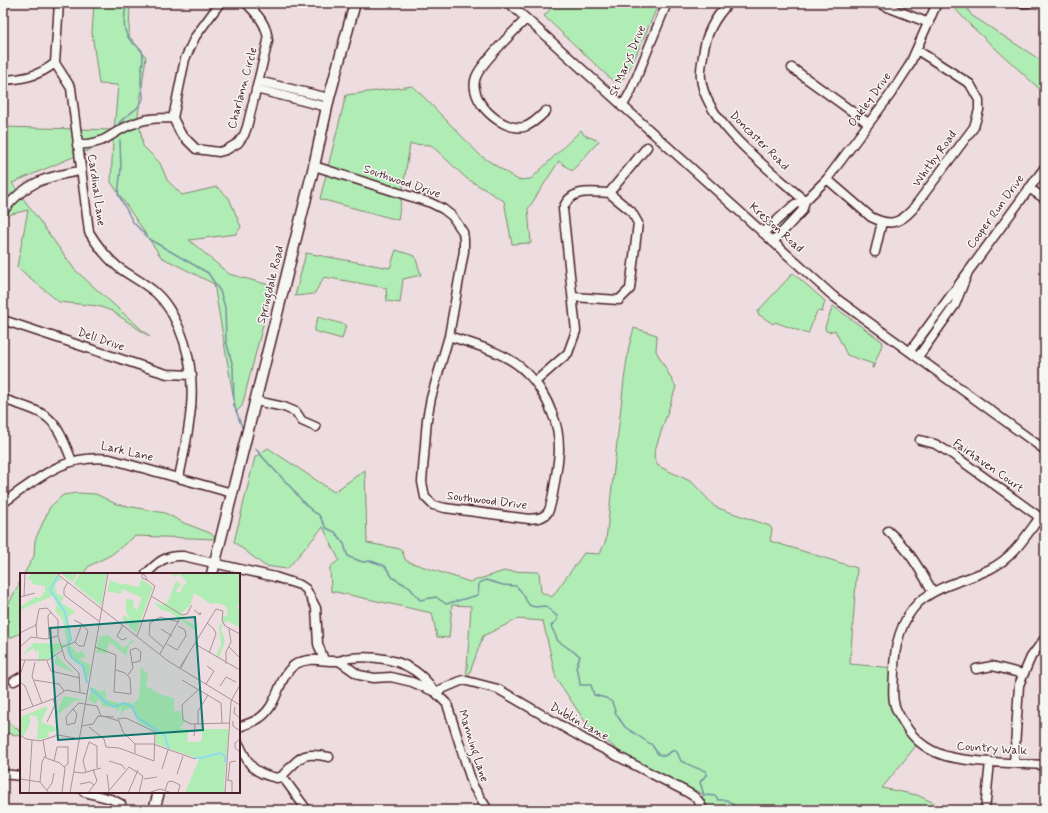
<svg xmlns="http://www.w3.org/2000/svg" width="1048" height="813" font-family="Mynerve,sans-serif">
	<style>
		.green { fill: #b0edb4; stroke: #7d8670 }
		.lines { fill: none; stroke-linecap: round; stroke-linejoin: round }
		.stream { stroke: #7390a0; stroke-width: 1.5 }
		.minor-casing { stroke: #4a1f2b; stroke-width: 11 }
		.major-casing { stroke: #4a1f2b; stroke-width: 13 }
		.minor { stroke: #f6f6f2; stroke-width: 8 }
		.major { stroke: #f6f6f2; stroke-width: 10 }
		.labels { text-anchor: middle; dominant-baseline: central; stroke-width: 3; stroke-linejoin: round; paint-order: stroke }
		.street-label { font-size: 12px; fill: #4a1f2b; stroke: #f6f6f2 }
		.inset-river { fill: none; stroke: #8edcee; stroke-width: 2 }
		.inset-road { fill: none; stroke: #ac9198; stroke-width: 1 }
		.view { fill: #0f766e; fill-opacity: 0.15; stroke: #0f766e; stroke-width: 2 }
		.inset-edge { fill: none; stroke: #4a1f2b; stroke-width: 2 }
	</style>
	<rect width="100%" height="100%" fill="#eedde0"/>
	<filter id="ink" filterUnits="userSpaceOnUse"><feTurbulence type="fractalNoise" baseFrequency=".025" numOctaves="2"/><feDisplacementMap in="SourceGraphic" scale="8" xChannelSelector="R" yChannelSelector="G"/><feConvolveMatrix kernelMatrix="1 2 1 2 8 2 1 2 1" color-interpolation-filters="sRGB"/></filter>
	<g filter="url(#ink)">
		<path class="green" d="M94,3h36l-1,33 17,21 -8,58 5,31 17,17 7,17 15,15 35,-8 12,11 12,29 -5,7 -47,6 40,34 44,12 -31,120 -6,6 -22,-128 -53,-27 -50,-75 2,-42 -101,43 63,87 75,67 -38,-26 -14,-5 -39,-4 -42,-35 11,-57 -25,6v-89l111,3 4,-45 -19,-1 -7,-51z
			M556,3h103l-26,59 -9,16 -10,4 -70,-66z
			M950,3h14l7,12 74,48v31l-75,-69z
			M413,86l68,70 37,24 13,-1 50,-49 3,5 15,6 -27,30 -13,-10 -31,48 3,34 -19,1 -8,-43 -38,-23 -35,-33 -21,-1 -12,76 -78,-21 26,-104z
			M805,201l-32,41 -10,-9z
			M396,250l19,6 6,19 -18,4 -3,24 -13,-2 -1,-13 -62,-11 -10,17 -19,2 11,-43 84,15z
			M793,273l32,28 -3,11 -5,-1 -9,23 -33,-12 -2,2 -15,-10v-3z
			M833,306l50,36 -10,26h-1l1,-4 -26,-9 -12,-25 -6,2 -3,-1 -1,-4z
			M318,317l28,8 -4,14 -28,-8z
			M634,328l23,7 -1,16 20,36 -21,63 -1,7 4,9 34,16 23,25 55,19 2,4 -2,11 87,27 -7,96 44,4v34l25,40 -37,46 35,7 28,13 -1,2h-243l2,-16 -73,-34 -42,-34 -32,-48 -13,-57 -25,-2 -35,17 -17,47 5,-77 -19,-1 -3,33 -12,-1 -5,-24 -101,-22 -1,-24 9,-7 -16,-33 -36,42 -22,-3 -31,-24 21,-85 13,-9 66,44 31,-22 2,73 34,6 5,12 64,21 34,-11 35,1 2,20 11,5 32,-44 16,1 6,-14 18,-160 5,-34z
			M77,493l19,1 20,10 49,9 19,10 26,10 7,6 -82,-3 -24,19 -22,11 -6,8h-59l10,-18 1,-16 15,-33 13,-12z
			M21,580v53l-18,8v-26z
			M3,719l16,11 1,6 -17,-4z"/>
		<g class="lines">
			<path class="stream" d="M116,129c3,-13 26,-18 27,-32 0,-5 -2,-10 -2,-15 -1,-10 4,-21 1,-31 -2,-4 -5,-5 -9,-8 -13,-12 -8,-25 -7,-40
				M120,140l1,29 -3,25 15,28 16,17 59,34 12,18 5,16 1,33 7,27 1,38 9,25
				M256,449c10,13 19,21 30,33 11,11 20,27 33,33l7,13 9,4 9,12 3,10 2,3 14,5 8,-1 14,5 8,12 16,9 11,13 16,-3 10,7 32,-9 1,-12 7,-3 17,5 13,1 5,5 8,14 6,2 10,-1 12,10v4l-6,6 7,15 22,15 -4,12 3,8 1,9h11l3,10 12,3 6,4 4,12 9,13 27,18 6,9 6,2 10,-6 3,2 4,9c9,4 16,8 25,10v4l-6,7 4,13 12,1 2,4h9l13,10"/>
			<defs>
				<path id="minor" d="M220,3l-25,34 -10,22 -12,59 8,16 15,15 23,3 7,-2 12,-7 6,-8 3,-8 21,-86c-1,-17 -10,-26 -22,-38
					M509,3l324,293 212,154
					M729,3c-15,15 -24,32 -26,53 -1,7 -3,15 -2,22 4,45 72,94 104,123
					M877,3l52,20
					M1020,3h8
					M526,19c-12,12 -45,44 -50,58 -9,23 26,55 48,50 8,-2 16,-10 22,-16
					M55,63l16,25 18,144c8,13 17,25 29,35 12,9 27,16 38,26 11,10 17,22 23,35 22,50 11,98 0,149
					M792,68l76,55
					M3,80c20,-1 36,-4 52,-17l4,-60
					M258,81l71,17
					M256,89l71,18
					M622,107l9,-16 36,-88
					M77,145c10,-1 19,-1 28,-6 9,-5 18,-12 28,-15 13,-6 26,-6 40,-6
					M314,166l117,37 12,6 9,7 11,16 1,8v11l-15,85 -18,62 -4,21 -5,63 3,15 8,8 12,3 84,11c7,-1 14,0 19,-7 4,-5 11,-54 11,-63 0,-11 -2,-25 -7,-36 -5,-14 -15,-31 -26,-41 -20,-20 -51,-27 -77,-36
					M827,179l44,38c18,9 28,7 41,-7l62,-83 5,-17v-10l-9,-16 -53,-34
					M1029,188l16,11
					M609,193l38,-46
					M3,211c23,-29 42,-34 77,-40
					M763,233l32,-29 10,-3
					M773,242l29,-31 3,-10 22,-22 63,-84 19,-29 28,-63
					M875,252l7,-30
					M968,272l77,-105
					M573,297l46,3 11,-11 8,-66 -7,-12 -22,-18
					M3,320l151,50 13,4 25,1
					M910,351l58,-79 -13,33 -37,52
					M535,382l33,-29 8,-22 -13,-122c7,-21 28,-17 46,-16
					M3,399c47,16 50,14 69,62
					M256,401l28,6 12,5 6,9 14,6
					M920,440l15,4 17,10 93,67
					M3,503c36,-25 60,-49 107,-44l122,34
					M1040,517c-14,19 -27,41 -50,52 -24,12 -50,15 -71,33 -18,17 -25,45 -25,69 0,10 -2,21 0,31 1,7 6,15 10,21 19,34 52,37 86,39 19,1 37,2 55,3
					M888,531c20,17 32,39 45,61
					M146,574c12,-12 19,-19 37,-18l92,21 25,8 6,4 10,19 2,36 6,16
					M339,661l20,14 15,3 17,-1 21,5 23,10 12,12 26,82 15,24
					M976,669l16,-3 31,8
					M14,681l7,-4
					M435,692l28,-12 35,9 86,50 101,52c9,5 15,9 18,19
					M239,727c7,-3 16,-5 22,-10 18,-13 17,-42 35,-53 14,-8 28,-2 42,-3 4,0 8,-3 12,-3 33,-3 65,3 84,33
					M239,744c10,22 14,29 38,34l5,-2 25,34
					M1014,763l5,-78 12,-28 14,-19
					M3,774l18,2
					M282,776c19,-19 19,-25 47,-19
					M84,792l27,7 10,5
					M985,810l5,-48"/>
				<path id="major" d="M212,574l102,-408 15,-68 26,-95
					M154,810l5,-18"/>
			</defs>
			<use href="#minor" class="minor-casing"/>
			<use href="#major" class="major-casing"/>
			<use href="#minor" class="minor"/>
			<use href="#major" class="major"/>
		</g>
	</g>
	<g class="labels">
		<g class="street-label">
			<text transform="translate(628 61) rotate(-67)">St Marys Drive</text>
			<text transform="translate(243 88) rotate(-75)">Charlann Circle</text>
			<text transform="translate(870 100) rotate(-54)">Oakley Drive</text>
			<text transform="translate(759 141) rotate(45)">Doncaster Road</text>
			<text transform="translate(935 159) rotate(-54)">Whitby Road</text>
			<text transform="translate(402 182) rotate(19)">Southwood Drive</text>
			<text transform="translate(96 190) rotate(82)">Cardinal Lane</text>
			<text transform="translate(996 212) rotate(-54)">Cooper Run Drive</text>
			<text transform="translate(776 228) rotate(42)">Kresson Road</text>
			<text transform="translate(271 285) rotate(-76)">Springdale Road</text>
			<text transform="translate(101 340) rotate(19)">Dell Drive</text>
			<text transform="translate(127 452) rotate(13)">Lark Lane</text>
			<text transform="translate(988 466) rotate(35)">Fairhaven Court</text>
			<text transform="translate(487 501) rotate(7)">Southwood Drive</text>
			<text transform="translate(579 722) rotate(29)">Dublin Lane</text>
			<text transform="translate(473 746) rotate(72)">Manning Lane</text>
			<text transform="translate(992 749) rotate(4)">Country Walk</text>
		</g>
	</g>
	<g transform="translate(20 573)">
		<rect width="220" height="220" fill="#eedde0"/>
		<path d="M12,0h22l8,6 -7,4 1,9 4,4h4l-3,7 14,8 -7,7v13l3,15 6,7 5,-2 4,6 -7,2 12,6 -4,17 -5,-17 -7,-3 -8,-10v-6l-13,7 20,20 -19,-9 1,-8 -18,6 1,-11 -4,1 -1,-4 -12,7 12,-12 33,1 -4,-24 -8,-10 2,-5 -4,-9 -33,14v-3l15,-10 5,1 5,-7v-5l-13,-2v-3l-5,-2zM40,0h17l-1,4 -4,5zM60,0h27l-6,33 -27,-22zM151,0h69v28l-3,7 3,1v19l-12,-7 -5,2 -2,6 4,12 -6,17 -3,-2 5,-11 -2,-19 3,-3 1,-7 5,-1 -2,-9 -9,-3 -6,1 -17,-11 -4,13 -9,7 4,7 13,7 -2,4 -26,-19 -9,-2 -8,-9 8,4 6,-2 9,-22 5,3 -6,8h6v-4l6,-6 -8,-8 -4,3zM121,6l12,8 -17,46 -14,-15 2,-3 6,4 -4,-7v-13l7,1 1,8 3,2 5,-12 -20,-9 -1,5 -14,-3 3,-11 12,5v-2l17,4zM88,62l16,13 8,-8 2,1 -5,4 -3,11 -15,-13 -3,1 -1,10 -11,-2 3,-15zM121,94l7,8 -2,11 16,9 12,3v13h6l5,11 -5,6 9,2 -2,12h11l4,-2v-11h27l-5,54 1,10h-40l14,-34 -43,-15 -1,-13 -16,-8 -8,-15 -8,3 -2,7v-11l-4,5 -1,-4 -14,-2 -2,-8 -5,6 -7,-4 4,-13 9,5 4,-3 1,10 15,5 9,-2 2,3 7,-7zM44,123l21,4 -11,1 -20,17zM25,134h3l-7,15 19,7 -12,4 1,4 -12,3 1,-18 -2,-6 -6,-1v9l-7,13 -3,-3v-17z" fill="#b0edb4"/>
		<path class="inset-river" d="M38,3l-8,14 15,22 6,27 -3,5M48,73l3,11 12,9 4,17M70,115l14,13 10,6 9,-4 9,3 5,11 28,19 4,13M174,185h7l19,-5 5,3v6"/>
		<path class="inset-road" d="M36,0l112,88 72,44M122,1l3,1 2,5 -5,-2zM48,9l-4,7v6l36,27M4,23l1,-23M131,23l31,19 5,-1 5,-9M0,24l15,-4M27,35l11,12v16l7,23 14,14 1,19M174,37l6,5 1,-2h-2M54,47l8,4 6,7 -4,15h-5l-4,-4M187,50l7,6 2,5 -7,19M16,51l1,13M103,52l-6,11 5,4 5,-2M141,56l11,7M0,60l16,-8 3,-16 8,-1M117,63l18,-50 -8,-6M29,66l-1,-23 3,-4M55,69l7,-18M147,71l10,6 9,-14 -1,-6 -7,-4M175,71l45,26M0,74l11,-10 15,2 12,-3M42,74l13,-5M75,74l21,8 -2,37 17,2 -1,-16 -5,-5 -9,-3M209,74l11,11M144,75l-15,-13 1,-12 10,-6 19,5M140,81l20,-36M167,83l29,-47 7,2 -1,9 3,6 15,8M0,87h28l15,-10M27,88l4,10 29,7M15,89l-3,14 10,27M112,90l8,-2 1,-9 -5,-4M206,91v-12l5,-10 -2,-13M160,94l7,-11 -6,12M0,102l5,-15M108,102l5,-7 -3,-18 6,-2M14,107l25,4 5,7M162,107l39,23 1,20M0,109l5,4 8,20M186,111l8,-13 -7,-5M200,113l6,-9 10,5M179,116l-17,16 1,15 8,4 39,-1M215,134l-1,6 6,5M53,136l4,5 -2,9 -8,2 -1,-8 7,-8 6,-6 18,3 4,10M0,138l33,-12 13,-9 21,4M83,143l16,5 4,11 12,12v9M213,148v5l7,5M27,149l8,-17 -2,-6M178,151v-13l10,-16M62,153l11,-2 5,-8 16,1M69,154l15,12 2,8 13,1 35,13 1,-29 -29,-14 -9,1M0,162l6,4 14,2 18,-6 17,3M174,163l1,-12M220,166l-5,4v5l5,4M23,167l3,18 14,5 5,5 -3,25M115,171h18l42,15M0,176v14M34,188l3,-14h11v17l-4,3M89,188l13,4 3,4M142,196l6,-19M54,199l9,1 18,-5M66,199l-3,-11 6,-19 8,4v22M87,201l2,16M157,201l6,-18M0,206l20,3 9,11M124,206l13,-2M207,207l5,1v12M208,207l2,-18 6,-1M20,209l2,-20 3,-6M60,211l10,-2 4,3M27,217l5,-7 2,-10M145,217l3,-8 4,-1 8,4 -2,8M9,220l3,-53M50,220l38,-220M68,220l9,-12 -4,-12M87,220l22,-26 14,9 -4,17M108,220l10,-23M128,220l12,-4 12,4M205,220l6,-92 9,-16"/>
		<path class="view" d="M175,44l8,113 -145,10 -8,-112z"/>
		<rect width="220" height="220" class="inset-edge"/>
	</g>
	<rect width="1048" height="813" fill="none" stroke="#f6f6f2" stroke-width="16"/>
	<rect x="8" y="8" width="1032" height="797" fill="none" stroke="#4a1f2b" stroke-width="1.5" filter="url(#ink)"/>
</svg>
